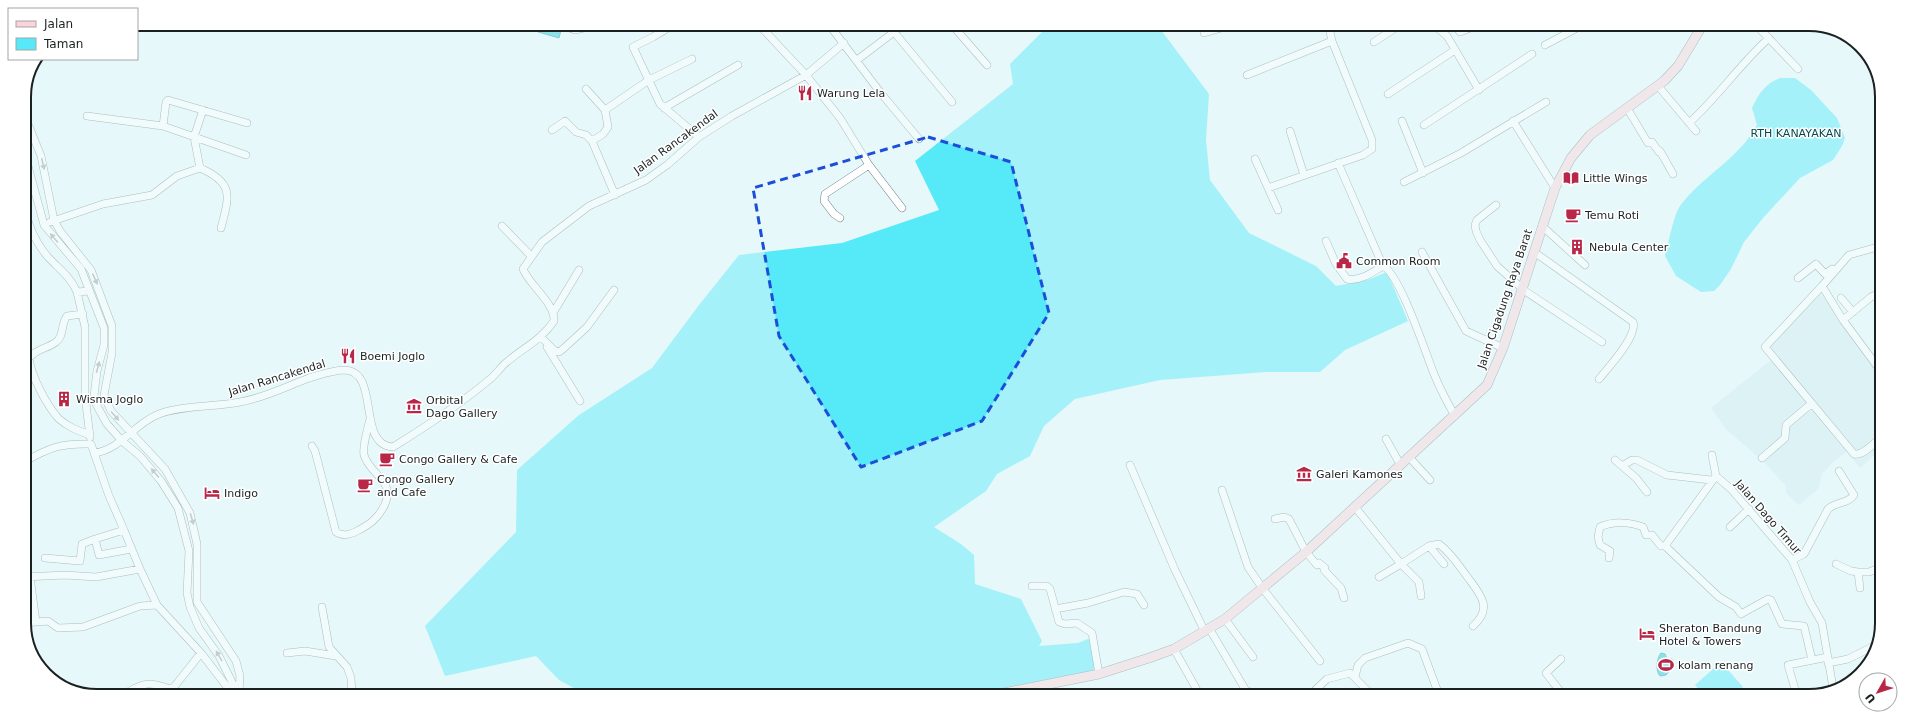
<svg xmlns="http://www.w3.org/2000/svg" width="1906" height="720" font-family="'DejaVu Sans',sans-serif">
	<style>
		.built { fill: #d0ebee }
		.green { fill: #56e9f8 }
		.water { fill: #1fc7d6; stroke: #1e95a0 }
		.lines { fill: none; stroke-linecap: round; stroke-linejoin: round }
		.street-casing { stroke: #69797b; stroke-width: 8 }
		.secondary-casing { stroke: #69797b; stroke-width: 10 }
		.street { stroke: #fff; stroke-width: 7 }
		.secondary { stroke: #fdd3d9; stroke-width: 9 }
		.oneway { fill: #989b9c }
		.marked { fill: none; stroke: #1d4ed8; stroke-width: 3; stroke-dasharray: 8 5; stroke-linejoin: round }
		.labels { text-anchor: middle; dominant-baseline: central; stroke-width: 3; stroke-linejoin: round; paint-order: stroke }
		.poi-label { font-size: 11px; fill: #1b2122; stroke: #fff; text-anchor: start }
		.park-label { font-size: 11px; fill: #03494f; stroke: #fff }
		.street-label { font-size: 11px; fill: #1b2122; stroke: #fff }
		.rim { fill: none; stroke: #1b2122; stroke-width: 2 }
	</style>
	<rect width="100%" height="100%" fill="#e6f8fa"/>
	<path class="built" d="M1821,294l59,79 -1,80 -1,-1 -18,16 -13,-16 -12,8 -13,14 -4,15 -19,16 -13,-12v-7l-20,-22 -40,-35 -15,-21 60,-48 -7,-9 23,-25z"/>
	<path class="green" d="M1042,26h116l51,68 -3,46 4,40 39,53 67,33 20,20 31,-6 20,-8 21,49 -63,29 -25,22h-54l-106,8 -85,19 -31,27 -14,30 -33,18 -11,17 -52,36 27,17 13,11 1,29 46,15 21,42 -3,5 39,-3 15,-6 6,37 -94,20 -422,-1 -24,-13 -23,-24 -91,20 -20,-50 91,-94 1,-62 62,-55 73,-47 47,-63 40,-50 103,-12 97,-33 -24,-49 98,-77 -3,-20 32,-32z
		M1780,78h15l16,12 26,28 8,20 -3,8 -9,14 -33,18 -37,40 -19,24 -13,27 -11,16 -6,6 -13,1 -25,-16 -11,-20c3,-11 9,-42 15,-50 22,-30 60,-48 77,-81l-5,-17c7,-15 13,-24 28,-30z
		M1721,662l22,25 -10,9h-28l-10,-11z"/>
	<path class="water" d="M539,25l23,1 -3,12 -21,-6z
		M1661,653l4,1 2,5h5l3,5 -9,11 -6,1c-5,-5 -3,-19 1,-23z"/>
	<g class="lines">
		<defs>
			<path id="street" d="M560,25l15,5 22,-5
				M600,25l16,2 4,-2
				M673,25l-20,12 -20,10 27,57 39,33
				M760,26l46,49 34,43 29,47 33,43
				M830,26l50,66 39,47
				M889,26l63,76
				M953,26l34,39
				M1436,27l11,9 32,54
				M1456,27l4,5 13,-5
				M1759,28l39,41
				M1204,33l21,-6
				M1374,42l23,-15
				M1545,45l34,-18
				M857,60l45,-34
				M1247,75l85,-34
				M1658,86l38,45
				M586,89l19,21
				M1388,94l67,-44
				M664,108l74,-43
				M1627,108l21,35 4,-1 7,10 1,-1 13,23
				M24,114l17,42 13,64 6,11 31,39 21,56v27l-8,42 7,16 54,58 25,44 7,31v58l39,59 4,15 -1,16
				M87,116l76,10 83,29
				M1402,121l21,52
				M1513,121l42,67
				M1689,123c29,-26 51,-59 80,-85
				M1424,125l108,-71
				M163,126l3,-24 2,-2 79,23
				M552,130l13,-9 11,11 10,3 6,6
				M1290,131l14,44
				M24,151l20,74 37,44 23,59v17l-7,26 -3,25 2,8 11,20 15,17 18,15 21,25 17,27 11,43 -2,42 3,14 9,21 20,28 14,28 5,6
				M1255,159l23,51
				M1338,163l45,103
				M200,168l-6,-31 9,-27
				M1404,182l57,-29 85,-51
				M1268,188l95,-33 9,-6v-9l-40,-99 -3,-14
				M615,195l-23,-54 11,-7 5,-7 -3,-17 44,-30 43,-21
				M24,203c3,19 11,39 24,54 10,11 23,20 29,35l12,-1
				M1496,205l-19,15 -2,5 1,6 4,9 17,26 28,25 77,51
				M840,218l-6,-4 -10,-13 1,-7 44,-29
				M50,222l53,-18 49,-9 25,-19 23,-8c35,15 29,29 21,60
				M502,226l29,30
				M1542,226l43,39
				M1326,241l10,23 11,15c12,3 26,-7 36,-13
				M1422,252l44,79 37,17
				M1534,252l99,70c5,14 -25,46 -34,57
				M1383,266c17,8 43,88 51,108 6,15 13,28 21,42
				M1798,278l18,-14 9,10 7,-5
				M1822,286l-57,61 89,107c9,2 19,-10 25,-15
				M77,292l8,35v69l5,41
				M1841,298l12,14
				M553,313l26,-43
				M83,314l-16,2c-6,7 -3,21 -11,26 -9,7 -19,6 -27,16 2,18 18,48 30,61 9,8 20,12 31,16
				M1843,320l28,-23 9,-4
				M541,337l14,14 4,1 4,-3 24,-22 27,-37
				M547,347l33,54
				M1880,370l-37,-50 -21,-34 27,-31 32,-9
				M1386,439l14,25
				M312,446l3,5 21,81c7,5 17,2 23,-2 11,-6 18,-11 24,-22 15,-27 -12,-31 -19,-53 -2,-8 4,-28 6,-36
				M95,453c26,-4 40,-30 64,-39 25,-9 55,-7 81,-12 24,-4 47,-16 69,-24 11,-3 24,-8 36,-8 36,2 11,75 48,77 34,-21 66,-42 96,-67 7,-5 12,-14 19,-19 17,-14 34,-22 46,-40 1,-18 -24,-35 -31,-52l19,-27 47,-36 57,-26 21,-15 32,-28 33,-21 74,-41 38,-32
				M1712,455l4,21
				M1409,457l21,23
				M1762,458l23,-20 1,-13 25,-21
				M1615,460l21,18 11,14
				M24,462c26,-15 38,-19 67,-18l18,52 15,34
				M1130,465l45,105 29,60
				M1622,466l10,-6h5l30,15 44,5
				M1716,476l15,13 61,71 18,42 12,21 11,65
				M1222,490l26,77 15,22 57,72
				M1355,507l46,57 -22,13
				M1275,519l9,-2 5,2 17,33 11,13 2,-2 6,5 -1,2 17,18 3,10
				M1730,527l19,-18
				M95,539l29,-9 16,39
				M1429,546l15,18
				M1665,546l54,51 17,10 5,7 27,-15 3,1 11,24 22,2 8,34
				M45,558l35,3 2,-17 13,-5 4,16 32,-6
				M1609,558l1,-7 -10,-6 -2,-8 2,-10c13,-6 30,-5 43,0l3,8h6l9,11h4l51,-70
				M1792,560l12,-6 24,-45c7,-7 20,-5 26,-14l-15,-24
				M1836,564l15,7 7,1
				M24,577l41,-2 31,2 44,-8 17,36
				M30,577l6,45
				M1032,586h15l3,3 9,33 6,2 12,-1 15,10 7,41
				M1860,588l-2,-16h11l10,-4
				M1421,596l-2,-14 -18,-18 28,-18 10,-2c12,9 18,19 27,31 12,17 29,32 7,51
				M322,607l7,40 18,20 4,11 1,15
				M1055,609l33,-6 36,-11 13,2 7,11
				M1225,619l28,38
				M24,623l24,-2 10,7 25,-1 57,-21 17,-1 44,48 30,39
				M1209,628l36,61 4,3 12,3
				M1174,649l23,41 -1,2 -7,3
				M287,653l18,-2 31,5
				M1561,659l-15,14 17,22
				M1828,663l20,-4 30,-15
				M1355,677l3,-12 7,-7 43,-15 14,6 17,46
				M128,692c17,-11 24,-9 42,-3l4,-2 27,-34
				M1310,695l17,-16 23,-6 22,22
				M1797,696l-9,-31 40,-8"/>
			<path id="secondary" d="M999,694l100,-20 50,-16 25,-9 51,-30 81,-67 181,-167 16,-37 52,-160 16,-30 19,-23 74,-54 14,-15 23,-38"/>
		</defs>
		<use href="#street" class="street-casing"/>
		<use href="#secondary" class="secondary-casing"/>
		<use href="#street" class="street"/>
		<use href="#secondary" class="secondary"/>
	</g>
	<defs><path id="oneway-solid" d="M-6-.8H1V-3.2L6.5 0L1 3.2V.8H-6Z"/></defs>
	<g class="oneway">
		<use href="#oneway-solid" transform="translate(43 164) rotate(77)"/>
		<use href="#oneway-solid" transform="translate(54 238) rotate(-131)"/>
		<use href="#oneway-solid" transform="translate(95 279) rotate(66)"/>
		<use href="#oneway-solid" transform="translate(98 367) rotate(-75)"/>
		<use href="#oneway-solid" transform="translate(115 416) rotate(49)"/>
		<use href="#oneway-solid" transform="translate(155 473) rotate(-130)"/>
		<use href="#oneway-solid" transform="translate(192 519) rotate(73)"/>
		<use href="#oneway-solid" transform="translate(219 656) rotate(-120)"/>
	</g>
	<path d="M0 0H1906V720H0ZM928,137l83,25 38,151 -67,108 -121,46 -82,-131 -26,-148z" fill="#e6f8fa" fill-opacity=".55" fill-rule="evenodd"/>
	<path class="marked" d="M928,137l83,25 38,151 -67,108 -121,46 -82,-131 -26,-148z"/>
	<defs>
		<symbol id="restaurant-bare" viewBox="-9 -9 18 18"><path d="M-5-6h1v4h1v-4h1v4h1v-4h1v5L-1.5 .5V6h-2V.5L-5-1ZM5-6V6H3V1.5H1.5Q1.5-4 5-6Z" fill="#b82748" stroke="#fff" stroke-width="2.5" paint-order="stroke"/></symbol>
		<symbol id="library-bare" viewBox="-9 -9 18 18"><path d="M-6-4Q-3-5.5-.7-3.5V5Q-3 3-6 4ZM6-4Q3-5.5 .7-3.5V5Q3 3 6 4Z" fill="#b82748" stroke="#fff" stroke-width="2.5" paint-order="stroke"/></symbol>
		<symbol id="cafe-bare" viewBox="-9 -9 18 18"><path d="M-5.5-4.5H6V0H3Q3 3.5 0 3.5H-2.5Q-5.5 3.5-5.5 0ZM3-3.2v2h1.7v-2ZM-6 4.5H4V6H-6Z" fill="#b82748" stroke="#fff" stroke-width="2.5" paint-order="stroke"/></symbol>
		<symbol id="building-bare" viewBox="-9 -9 18 18"><path d="M-4-6H4V6H1V3H-1V6H-4ZM-2.5-4.3h1.7v1.8h-1.7ZM.8-4.3h1.7v1.8H.8ZM-2.5-1h1.7V.8h-1.7ZM.8-1h1.7V.8H.8Z" fill="#b82748" stroke="#fff" stroke-width="2.5" paint-order="stroke"/></symbol>
		<symbol id="civic-bare" viewBox="-9 -9 18 18"><path d="M-.6-6.5H3V-4.5H.6V-3L4-1V1h2V6H-6V1h2V-1L-.6-3ZM-1.2 2.5V6h2.4V2.5Z" fill="#b82748" stroke="#fff" stroke-width="2.5" paint-order="stroke"/></symbol>
		<symbol id="museum-bare" viewBox="-9 -9 18 18"><path d="M0-6L6-3V-2H-6V-3ZM-5-1h2V3h-2ZM-1-1h2V3h-2ZM3-1h2V3H3ZM-6 4H6V6H-6Z" fill="#b82748" stroke="#fff" stroke-width="2.5" paint-order="stroke"/></symbol>
		<symbol id="hotel-bare" viewBox="-9 -9 18 18"><path d="M-6-4.5h1.5V1H6V5H4.5V3h-9V5H-6ZM-4 0a1.8 1.8 0 1 1 3.6 0ZM.5 0V-2.5h3Q6-2.5 6 0Z" fill="#b82748" stroke="#fff" stroke-width="2.5" paint-order="stroke"/></symbol>
		<symbol id="stadium-bare" viewBox="-9 -9 18 18"><path d="M0-5a6.5 5 0 1 0 0 10a6.5 5 0 1 0 0-10ZM-3.5-1.8h7v3.6h-7Z" fill="#b82748" stroke="#fff" stroke-width="2.5" paint-order="stroke"/></symbol>
	</defs>
	<g fill-rule="evenodd">
		<use href="#restaurant-bare" x="794" y="82" width="22" height="22"/>
		<use href="#library-bare" x="1560" y="167" width="22" height="22"/>
		<use href="#cafe-bare" x="1562" y="204" width="22" height="22"/>
		<use href="#building-bare" x="1566" y="236" width="22" height="22"/>
		<use href="#civic-bare" x="1333" y="250" width="22" height="22"/>
		<use href="#restaurant-bare" x="337" y="345" width="22" height="22"/>
		<use href="#building-bare" x="53" y="388" width="22" height="22"/>
		<use href="#museum-bare" x="403" y="395" width="22" height="22"/>
		<use href="#cafe-bare" x="376" y="448" width="22" height="22"/>
		<use href="#museum-bare" x="1293" y="463" width="22" height="22"/>
		<use href="#cafe-bare" x="354" y="474" width="22" height="22"/>
		<use href="#hotel-bare" x="201" y="482" width="22" height="22"/>
		<use href="#hotel-bare" x="1636" y="623" width="22" height="22"/>
		<use href="#stadium-bare" x="1655" y="654" width="22" height="22"/>
	</g>
	<g class="labels">
		<g class="poi-label">
			<text x="817" y="93">Warung Lela</text>
			<text x="1583" y="178">Little Wings</text>
			<text x="1585" y="215">Temu Roti</text>
			<text x="1589" y="247">Nebula Center</text>
			<text x="1356" y="261">Common Room</text>
			<text x="360" y="356">Boemi Joglo</text>
			<text x="76" y="399">Wisma Joglo</text>
			<text x="426" y="400">Orbital<tspan x="426" dy="13">Dago Gallery</tspan></text>
			<text x="399" y="459">Congo Gallery &amp; Cafe</text>
			<text x="1316" y="474">Galeri Kamones</text>
			<text x="377" y="479">Congo Gallery<tspan x="377" dy="13">and Cafe</tspan></text>
			<text x="224" y="493">Indigo</text>
			<text x="1659" y="628">Sheraton Bandung<tspan x="1659" dy="13">Hotel &amp; Towers</tspan></text>
			<text x="1678" y="665">kolam renang</text>
		</g>
		<g class="park-label">
			<text x="1796" y="133">RTH KANAYAKAN</text>
		</g>
		<g class="street-label">
			<text transform="translate(676 142) rotate(-36)">Jalan Rancakendal</text>
			<text transform="translate(1505 299) rotate(-71)">Jalan Cigadung Raya Barat</text>
			<text transform="translate(277 378) rotate(-17)">Jalan Rancakendal</text>
			<text transform="translate(1768 517) rotate(49)">Jalan Dago Timur</text>
		</g>
	</g>
	<path d="M0 0H1906V720H0ZM97 31H1809A66 66 0 0 1 1875 97V623A66 66 0 0 1 1809 689H97A66 66 0 0 1 31 623V97A66 66 0 0 1 97 31Z" fill="#fff" fill-rule="evenodd"/>
	<path class="rim" d="M97 31H1809A66 66 0 0 1 1875 97V623A66 66 0 0 1 1809 689H97A66 66 0 0 1 31 623V97A66 66 0 0 1 97 31Z"/>
	<rect x="8" y="8" width="130" height="52" fill="#ffffff" stroke="#a4a6a7"/>
	<rect x="16" y="21" width="20" height="6" fill="#fdd3d9" stroke="#a4a6a7"/>
	<text x="44" y="28" font-size="12" fill="#1b2122">Jalan</text>
	<rect x="16" y="38" width="20" height="12" fill="#56e9f8" stroke="#a4a6a7"/>
	<text x="44" y="48" font-size="12" fill="#1b2122">Taman</text>
	<g transform="translate(1878 692) rotate(231)"><circle r="19" fill="#ffffff" stroke="#a4a6a7"/>
	<path d="M0-3L7 15L0 10L-7 15Z" fill="#b82748"/>
	<text y="-6" font-size="11" font-weight="bold" text-anchor="middle" fill="#1b2122">U</text>
	</g>
</svg>
